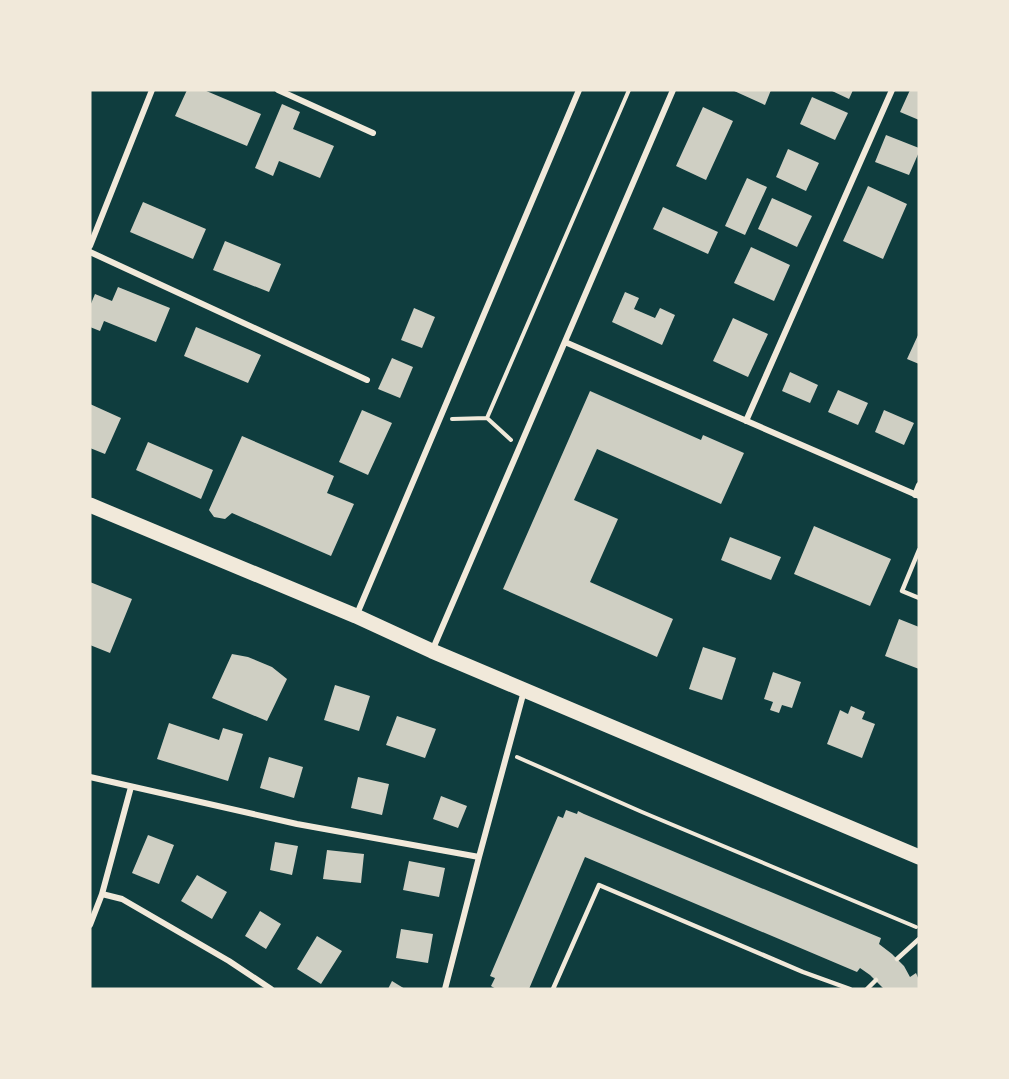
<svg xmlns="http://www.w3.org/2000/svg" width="1009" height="1079" font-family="'Exo 2',sans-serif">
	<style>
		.building { fill: #cfcfc3 }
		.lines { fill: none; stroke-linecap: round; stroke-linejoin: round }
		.path { stroke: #f1e9da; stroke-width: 4 }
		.service { stroke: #f1e9da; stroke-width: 4.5 }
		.minor { stroke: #f1e9da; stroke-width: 6 }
		.primary { stroke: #f1e9da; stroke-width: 15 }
	</style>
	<rect width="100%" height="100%" fill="#0f3d3e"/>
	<path class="building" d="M187,90h17l57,24 -14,32 -72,-30z
		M732,90h39l-6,15z
		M830,90h23l-4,9z
		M910,90h9v30l-19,-8z
		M812,97l36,16 -13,27 -35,-16z
		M282,104l18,8 -7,17 41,17 -14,32 -41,-17 -6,15 -18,-8z
		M703,107l30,14 -27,59 -30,-14z
		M886,135l33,13v4l-10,23 -34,-13z
		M788,149l31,14 -13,28 -30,-14z
		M747,178l20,9 -22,48 -20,-9z
		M868,186l39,18 -24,55 -40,-18z
		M772,198l40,18 -15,31 -39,-18z
		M143,202l63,27 -13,30 -63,-27z
		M663,207l55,25 -10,22 -55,-25z
		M225,241l56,23 -12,28 -56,-22z
		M751,247l39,18 -16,36 -40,-18z
		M118,287l52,21 -14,34 -52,-21 -4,10 -10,-4v-21l5,-12 17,7z
		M625,292l14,6 -5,11 21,9 5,-10 15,7 -13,30 -50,-23z
		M414,308l21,9 -13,31 -21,-8z
		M733,318l35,16 -20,43 -35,-16z
		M196,327l65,28 -13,28 -64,-27z
		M919,333v31l-12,-5z
		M392,358l21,9 -13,31 -22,-9z
		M790,372l28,13 -8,18 -28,-12z
		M838,390l30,13 -10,22 -30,-13z
		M590,391l111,49 2,-5 41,18 -23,51 -124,-55 -23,51 44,19 -28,63 83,37 -16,38 -154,-68z
		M90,404l31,14 -16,36 -15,-6z
		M362,410l30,13 -24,52 -29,-13z
		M884,410l30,13 -10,22 -29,-13z
		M242,436l92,40 -7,17 27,11 -23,52 -99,-43 -7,6 -11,-2 -5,-7z
		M148,442l65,28 -12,29 -65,-29z
		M814,526l77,33 -21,47 -76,-32z
		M730,537l51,20 -10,23 -50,-20z
		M90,582l42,17 -22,54 -20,-8z
		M899,619l20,8v42l-34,-13z
		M703,647l33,11 -14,42 -33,-11z
		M232,654l16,3 24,10 15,12 -20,42 -55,-23z
		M773,672l28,10 -9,26 -10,-3 -3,8 -9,-3 3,-8 -9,-3z
		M335,685l35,11 -11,35 -35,-11z
		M851,706l14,6 -3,7 13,5 -13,34 -35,-14 13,-34 8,4z
		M397,716l39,13 -11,29 -39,-13z
		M169,723l50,17 4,-12 20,6 -15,47 -71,-22z
		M269,757l34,10 -9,31 -34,-10z
		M358,777l31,7 -7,31 -31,-7z
		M441,796l26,10 -9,22 -25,-9z
		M566,810l11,4 1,-3 6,3 297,124 -2,6 13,10 12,12 6,11 6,-4 3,7v9h-35l-14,-14 -10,-7 -3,4 -272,-115 -56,132h-33l-5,-3 4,-8 -5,-2 68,-160 5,2z
		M148,835l26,10 -15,39 -27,-11z
		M275,842l23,4 -6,29 -22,-5z
		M327,850l37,4 -3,29 -38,-4z
		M409,861l36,7 -6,29 -36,-7z
		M197,875l30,17 -15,27 -31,-18z
		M260,911l21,13 -15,25 -21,-13z
		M401,929l32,5 -5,29 -32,-5z
		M317,936l25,15 -21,33 -24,-15z
		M392,981l13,8h-17z"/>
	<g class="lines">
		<path class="path" d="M452,419l35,-1
			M511,440l-24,-22 142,-328
			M517,757l125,55 274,115"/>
		<path class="service" d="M919,550l-17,41 17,7
			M897,959l22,-20
			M553,989l46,-104 204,87 47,17
			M867,989l9,-9"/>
		<path class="minor" d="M278,90l95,43
			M90,246l62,-156
			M90,252l277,128
			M565,342l354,154
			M746,421l146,-331
			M915,495l4,-10
			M357,614l222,-524
			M432,651l241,-561
			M90,777l207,47 182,33
			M102,894l20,5 107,62 42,28
			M90,925l12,-31 29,-107
			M445,989l34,-132 45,-166"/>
		<path class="primary" d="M90,505l266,111 76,35 487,206"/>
	</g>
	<rect width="1009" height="1079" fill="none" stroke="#f1e9da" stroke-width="183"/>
</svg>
